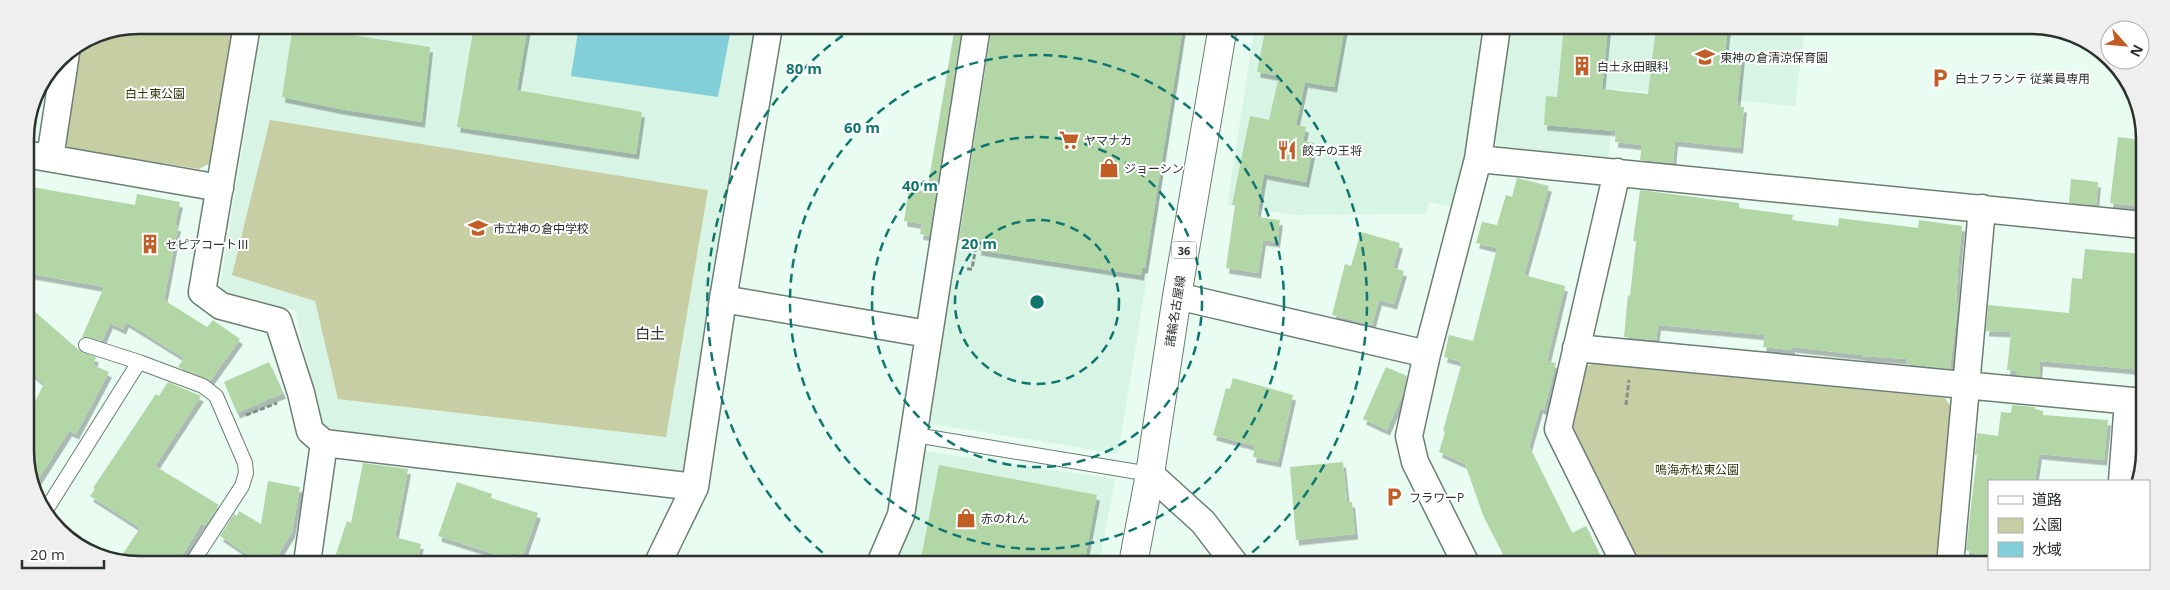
<svg xmlns="http://www.w3.org/2000/svg" width="2170" height="590" font-family="'Open Sans','Noto Sans JP',sans-serif">
	<style>
		.built { fill: #d8f4e4 }
		.green { fill: #c7cea4 }
		.water { fill: #83cfd9 }
		.building { fill: #b2d6a6; filter: url(#shadow) }
		.lines { fill: none; stroke-linecap: round; stroke-linejoin: round }
		.lane-casing { stroke: #6c7e74; stroke-width: 16 }
		.street-casing { stroke: #6c7e74; stroke-width: 29 }
		.secondary-casing { stroke: #6c7e74; stroke-width: 30 }
		.primary-casing { stroke: #6c7e74; stroke-width: 30 }
		.path { stroke: #818d86; stroke-width: 3; stroke-dasharray: 5 2.5; stroke-linecap: butt }
		.lane { stroke: #fff; stroke-width: 14 }
		.street { stroke: #fff; stroke-width: 26 }
		.secondary { stroke: #fff; stroke-width: 28 }
		.primary { stroke: #fff; stroke-width: 28 }
		.ring { fill: none; stroke: #0f766e; stroke-width: 2.5; stroke-dasharray: 9 6 }
		.labels { text-anchor: middle; dominant-baseline: central; stroke-width: 4; stroke-linejoin: round; paint-order: stroke }
		.shield { fill: #fff; stroke: #6b706d; stroke-width: 1 }
		.shield-label { font-size: 11px; font-weight: bold; fill: #2b322e }
		.poi-label { font-size: 12px; fill: #2b322e; stroke: #fff; text-anchor: start }
		.park-label { font-size: 12px; fill: #31360a; stroke: #fff }
		.street-label { font-size: 12px; fill: #2b322e; stroke: #fff }
		.quarter-label { font-size: 15px; fill: #2b322e; stroke: #fff }
		.rim { fill: none; stroke: #2b322e; stroke-width: 2.5 }
		.centre { fill: #0f766e; stroke: #fff; stroke-width: 2.5 }
		.ring-label { font-size: 15px; text-anchor: middle; font-weight: bold; fill: #0f766e; stroke: #fff; stroke-width: 4; stroke-linejoin: round; paint-order: stroke }
	</style>
	<defs>
		<filter id="shadow"><feDropShadow dx="3" dy="5.5" stdDeviation="0" flood-color="#0004"/></filter>
	</defs>
	<rect width="100%" height="100%" fill="#e8fcf1"/>
	<path class="built" d="M262,25l496,1 -70,440 -8,6 -351,-42 -7,-6 -27,-114 -71,-17 -4,-7z
		M990,26h198l-70,428 -190,-31z
		M1255,26l230,1 -14,100 -17,80 -25,-5 -3,12 -130,1 -69,-10z
		M1509,27h296l-10,79 -180,-17 -7,71 -108,-11 -7,-8z
		M923,451l192,28 -16,85h-206z"/>
	<path class="green" d="M138,25h97l-22,137 -14,7 -131,-21 -7,-11 14,-90 20,-13z
		M270,120l438,70 -42,247 -328,-38 -23,-98 -83,-26z
		M1595,363l350,35 6,9 -13,158 -300,-1 -68,-137 14,-60z"/>
	<path class="water" d="M579,26h101l50,8 -12,63 -147,-21z"/>
	<path class="building" d="M293,25h54l-2,9 85,13 -8,75 -82,-13 -58,-12z
		M474,25h54l-11,65 125,22 -6,42 -179,-27z
		M955,26h7l-33,210 -9,-2 2,-10 -18,-3 5,-32 18,2z
		M992,26h191l-38,242h-3l-1,7 -163,-25 1,-7 -20,-3z
		M1266,26h79l-11,61 -29,-5 -9,43 10,2 -3,14 11,2 -8,39 -42,-8 -7,43 23,3 -3,22 -14,-2 -5,33 -32,-5 9,-63h-3l18,-89 19,4 10,-44 -22,-4z
		M1570,27h38l-6,62 46,5 8,-67h72l-3,25 17,3 -5,51 7,1 -4,41 -65,-7 -2,22 -33,-3 2,-15 -27,-3 1,-11 -72,-6 2,-29 11,1 6,-62 6,1z
		M2118,137l25,3v67l-33,-4z
		M1517,178l32,8 -25,89 41,11 -18,75 9,2 -12,47 -4,-2 -11,38 43,87 14,-7 18,38h-96l-25,-49 -18,-51 -26,-12 6,-20 -2,-1 19,-69 -18,-5 5,-22 24,6 24,-93 -21,-5 6,-21 15,3 9,-30 6,2z
		M2071,179l27,3 -2,23 -27,-2z
		M26,186l109,19 2,-11 43,8 -5,23 3,1 -14,74 43,27 6,-7 27,19 -30,42 -32,-14 6,-9 -58,-36 -3,7 -13,-6 -8,18 -13,-4h-7l22,-50 -78,-14z
		M1640,190l99,13v5l54,7 -1,5 46,6 1,-8 79,10 1,-8 43,6 -4,41 -2,37h2l-8,65 -44,-5 1,-5 -45,-3v-1l-70,-8v3l-29,-3 2,-12 -107,-10 -2,15 -32,-3 4,-42 2,1 6,-55h-3z
		M1361,232l39,11 -7,25 11,3 -10,33 -15,-4 -7,25 -40,-10 13,-51 6,2z
		M2085,249l58,5v116l-103,-9 -1,16 -23,-2v-4l-9,-1 4,-38 -25,-1 2,-26 81,8 3,-35 10,1z
		M26,304l54,47 16,6 -3,8 16,7 -33,62 -7,-3 -35,55 -7,-12v-57l17,-33 -17,-15z
		M269,362l14,31 -46,20 -13,-31z
		M1386,367l21,9 -4,18 -16,36 -24,-11z
		M1233,378l60,17 -15,67 -25,-5 2,-11 -42,-11 13,-47 4,1z
		M168,382l33,14 -46,70 64,39 -14,21 -4,-2 -23,39h-61l23,-35 -50,-32 5,-7 -2,-1 63,-94 3,2z
		M2012,405l23,2v2l8,2v4l65,5 -4,40 -65,-6 -4,27h-46v80l-23,-11 11,-95h-2l2,-22 21,3 3,-24 10,1z
		M1343,462l4,40h5l3,32 -59,6 -6,-73z
		M363,463l45,6 -13,68 26,7 -5,19h-83l14,-42 4,2z
		M939,465l158,30 -13,69h-164z
		M268,481l32,6 -8,45 -19,31h-13l-40,-27 14,-22 3,2 2,-5 22,13z
		M457,482l35,12 -1,4 47,15 -15,43 -11,-3 -2,6 -72,-23z"/>
	<g class="lines">
		<defs>
			<path id="lane" d="M86,345l53,17
				M909,434l241,40
				M46,510l93,-148 64,24 13,10 29,67 1,10 -4,13 -50,77"/>
			<path id="street" d="M247,25l-45,267 19,14 57,15 23,72 9,38 14,12 -17,120
				M25,154l195,34
				M50,158l16,-105
				M1478,159l665,66
				M1617,172l-59,257 67,135
				M1177,296l250,58
				M723,299l205,35
				M1576,348l567,54
				M324,443l371,44
				M1150,474l53,48 32,42
				M2122,481l6,-80
				M658,563l37,-76 28,-188 46,-273
				M880,564l21,-49 76,-489
				M1466,564l-51,-102 -6,-26 18,-82 51,-195 19,-132
				M1950,565l32,-357"/>
			<path id="secondary" d="M1133,564l17,-90"/>
			<path id="primary" d="M1150,474l27,-178 46,-270"/>
		</defs>
		<use href="#lane" class="lane-casing"/>
		<use href="#street" class="street-casing"/>
		<use href="#secondary" class="secondary-casing"/>
		<use href="#primary" class="primary-casing"/>
		<path class="path" d="M967,269h5l4,-23h2
			M1626,405l3,-25
			M246,415l31,-12"/>
		<use href="#lane" class="lane"/>
		<use href="#street" class="street"/>
		<use href="#secondary" class="secondary"/>
		<use href="#primary" class="primary"/>
	</g>
	<g class="ring">
		<circle cx="1037" cy="302" r="82"/>
		<circle cx="1037" cy="302" r="165"/>
		<circle cx="1037" cy="302" r="247"/>
		<path d="M834 562A330 330 0 0 1 855 27M1219 27A330 330 0 0 1 1238 564"/>
	</g>
	<defs>
		<symbol id="school-bare" viewBox="-9 -9 18 18"><path d="M0-5L7-2L0 1L-7-2ZM-4 1L0 2.5L4 1V4Q0 6-4 4Z" fill="#c15d25" stroke="#fff" stroke-width="2.5" paint-order="stroke"/></symbol>
		<symbol id="building-bare" viewBox="-9 -9 18 18"><path d="M-4-6H4V6H1V3H-1V6H-4ZM-2.5-4.3h1.7v1.8h-1.7ZM.8-4.3h1.7v1.8H.8ZM-2.5-1h1.7V.8h-1.7ZM.8-1h1.7V.8H.8Z" fill="#c15d25" stroke="#fff" stroke-width="2.5" paint-order="stroke"/></symbol>
		<symbol id="parking-bare" viewBox="-9 -9 18 18"><path d="M-3.5-5.5H1a3.5 3.5 0 0 1 0 7H-1V5.5H-3.5ZM-1-3.4V-.6H.8a1.4 1.4 0 0 0 0-2.8Z" fill="#c15d25" stroke="#fff" stroke-width="2.5" paint-order="stroke"/></symbol>
		<symbol id="supermarket-bare" viewBox="-9 -9 18 18"><path d="M-6-5.5h2.5l.6 2H6L4.5 2H-2.5L-4.4-4H-6ZM-1.5 3.2a1.3 1.3 0 1 0 .1 0ZM3 3.2a1.3 1.3 0 1 0 .1 0Z" fill="#c15d25" stroke="#fff" stroke-width="2.5" paint-order="stroke"/></symbol>
		<symbol id="restaurant-bare" viewBox="-9 -9 18 18"><path d="M-5-6h1v4h1v-4h1v4h1v-4h1v5L-1.5 .5V6h-2V.5L-5-1ZM5-6V6H3V1.5H1.5Q1.5-4 5-6Z" fill="#c15d25" stroke="#fff" stroke-width="2.5" paint-order="stroke"/></symbol>
		<symbol id="shop-bare" viewBox="-9 -9 18 18"><path d="M-5-2.5h2.3a2.7 3.5 0 0 1 5.4 0H5L5.5 6h-11ZM-1.5-2.5h3a1.5 2.3 0 0 0-3 0Z" fill="#c15d25" stroke="#fff" stroke-width="2.5" paint-order="stroke"/></symbol>
	</defs>
	<g fill-rule="evenodd">
		<use href="#school-bare" x="1691" y="43" width="28" height="28"/>
		<use href="#building-bare" x="1568" y="52" width="28" height="28"/>
		<use href="#parking-bare" x="1926" y="64" width="28" height="28"/>
		<use href="#supermarket-bare" x="1055" y="126" width="28" height="28"/>
		<use href="#restaurant-bare" x="1273" y="136" width="28" height="28"/>
		<use href="#shop-bare" x="1095" y="154" width="28" height="28"/>
		<use href="#school-bare" x="464" y="214" width="28" height="28"/>
		<use href="#building-bare" x="136" y="230" width="28" height="28"/>
		<use href="#parking-bare" x="1380" y="483" width="28" height="28"/>
		<use href="#shop-bare" x="952" y="504" width="28" height="28"/>
	</g>
	<g class="labels">
		<rect class="shield" x="1171.5" y="241.5" width="25" height="17" rx="4"/>
		<g class="shield-label">
			<text x="1184" y="250">36</text>
		</g>
		<g class="poi-label">
			<text x="1720" y="57">東神の倉清涼保育園</text>
			<text x="1597" y="66">白土永田眼科</text>
			<text x="1955" y="78">白土フランテ 従業員専用</text>
			<text x="1084" y="140">ヤマナカ</text>
			<text x="1302" y="150">餃子の王将</text>
			<text x="1124" y="168">ジョーシン</text>
			<text x="493" y="228">市立神の倉中学校</text>
			<text x="165" y="244">セピアコートⅢ</text>
			<text x="1409" y="497">フラワーP</text>
			<text x="981" y="518">赤のれん</text>
		</g>
		<g class="park-label">
			<text x="155" y="93">白土東公園</text>
			<text x="1697" y="469">鳴海赤松東公園</text>
		</g>
		<g class="street-label">
			<text transform="translate(1175 311) rotate(-81)">諸輪名古屋線</text>
		</g>
		<g class="quarter-label">
			<text x="650" y="333">白土</text>
		</g>
	</g>
	<path d="M0 0H2170V590H0ZM139 34H2031A105 105 0 0 1 2136 139V451A105 105 0 0 1 2031 556H139A105 105 0 0 1 34 451V139A105 105 0 0 1 139 34Z" fill="#eeefee" fill-rule="evenodd"/>
	<path class="rim" d="M139 34H2031A105 105 0 0 1 2136 139V451A105 105 0 0 1 2031 556H139A105 105 0 0 1 34 451V139A105 105 0 0 1 139 34Z"/>
	<circle cx="1037" cy="302" r="8" class="centre"/>
	<g class="ring-label">
		<text x="804" y="74">80 m</text>
		<text x="862" y="133">60 m</text>
		<text x="920" y="191">40 m</text>
		<text x="979" y="249">20 m</text>
	</g>
	<rect x="1988" y="480" width="162" height="90" fill="#ffffff" stroke="#aaadab"/>
	<rect x="1998" y="496" width="25" height="8" fill="#ffffff" stroke="#aaadab"/>
	<text x="2032" y="505" font-size="15" fill="#2b322e">道路</text>
	<rect x="1998" y="518" width="25" height="15" fill="#c7cea4" stroke="#aaadab"/>
	<text x="2032" y="530" font-size="15" fill="#2b322e">公園</text>
	<rect x="1998" y="542" width="25" height="15" fill="#83cfd9" stroke="#aaadab"/>
	<text x="2032" y="555" font-size="15" fill="#2b322e">水域</text>
	<g transform="translate(2125 45) rotate(117)"><circle r="24" fill="#ffffff" stroke="#aaadab"/>
	<path d="M0-4L9 19L0 12L-9 19Z" fill="#c15d25"/>
	<text y="-8" font-size="14" font-weight="bold" text-anchor="middle" fill="#2b322e">N</text>
	</g>
	<path d="M22 560v8h82v-8" fill="none" stroke="#2b322e" stroke-width="2.5"/>
	<text x="30" y="560" font-size="15" fill="#2b322e" stroke="#ffffff" stroke-width="4" paint-order="stroke">20 m</text>
</svg>
